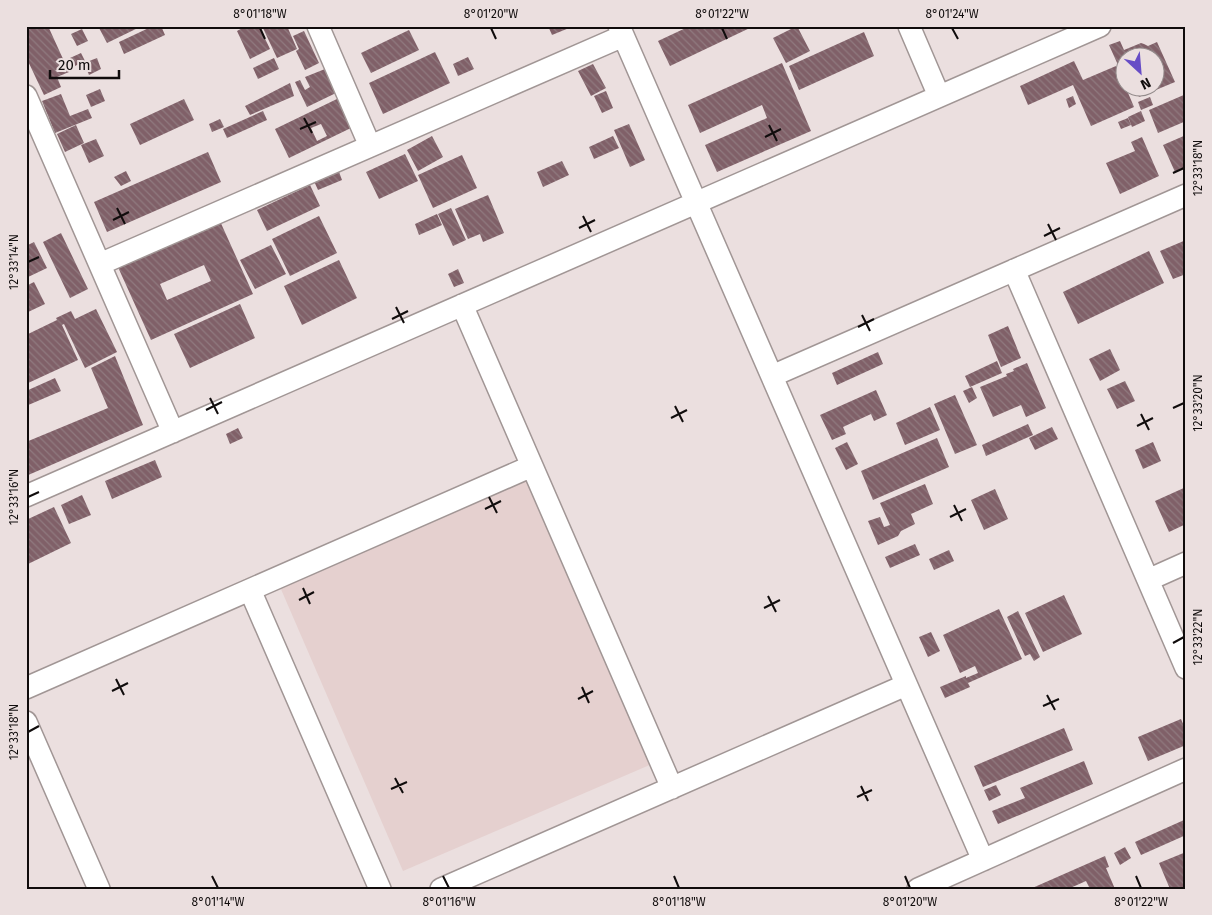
<svg xmlns="http://www.w3.org/2000/svg" width="1212" height="915" font-family="'Fira Sans',sans-serif">
	<style>
		.built { fill: #e5d0cf }
		.building { fill: url(#building-back-hatch); fill-rule: evenodd }
		.lines { fill: none; stroke-linecap: round; stroke-linejoin: round }
		.street-casing { stroke: #a19695; stroke-width: 24 }
		.street { stroke: #fff; stroke-width: 21 }
		.ticks { fill: none; stroke: #100c0c; stroke-width: 2 }
		.neatline { fill: none; stroke: #100c0c; stroke-width: 2 }
		.ticks-label { font-size: 12px; text-anchor: middle; fill: #100c0c }
	</style>
	<defs>
		<pattern id="building-back-hatch" width="6" height="6" patternUnits="userSpaceOnUse" patternTransform="scale(1.25)"><rect width="6" height="6" fill="#806068"/><path d="M-1 5l2 2M0 0l6 6M5-1l2 2" fill="none" stroke="#907a7f"/></pattern>
	</defs>
	<rect width="100%" height="100%" fill="#ebdfdf"/>
	<path class="built" d="M528,477l124,287 -249,107 -126,-291z"/>
	<path class="building" d="M31,26h17l21,46 -12,5 4,10 -17,8 -18,-38v-27l5,-2z
		M98,26h44l-35,17z
		M153,26h8l4,9 -41,19 -5,-12z
		M246,26h13l11,23 -20,10 -13,-28z
		M262,26h25l10,23 -20,9z
		M548,26h26l-22,9z
		M690,26h64l-84,40 -12,-25z
		M797,26l13,25 -24,12 -13,-25z
		M82,29l6,12 -11,5 -6,-12z
		M409,30l10,20 -48,23 -10,-20z
		M304,31l15,32 -14,7 -9,-19 3,-2 -6,-13z
		M864,32l10,24 -75,34 -10,-24z
		M1120,41l4,9 17,-7 3,1 4,2 9,-4 18,40 -36,15 -4,-9h19v-30h-30v4l-6,3 -9,-20z
		M435,52l15,31 -67,31 -14,-31z
		M81,53l4,8 -12,6 -3,-9z
		M468,57l6,12 -16,7 -5,-12z
		M97,58l4,11 -12,6 -5,-12z
		M274,58l5,11 -21,10 -5,-11z
		M1074,61l9,19 33,-14 8,22h2l8,19 -43,19 -18,-41 -45,20 -8,-19z
		M782,63l29,68 -94,41 -12,-27 62,-27 -5,-13 -62,28 -12,-28z
		M593,64l13,24 -15,8 -13,-25z
		M325,69l11,24 -29,14 -12,-25 5,-2 5,10 5,-3 -5,-10z
		M290,83l4,13 -44,19 -5,-9z
		M100,89l5,12 -14,6 -5,-12z
		M606,91l7,17 -11,5 -8,-17z
		M61,94l9,22 18,-7 4,9 -37,15 -13,-32z
		M1186,94v27l-28,12 -9,-23z
		M1073,96l3,8 -7,4 -3,-9z
		M1150,97l3,8 -12,5 -3,-8z
		M339,98l14,29 -64,31 -14,-29zM321,124l6,12 -10,5 -6,-13z
		M184,99l10,21 -54,25 -10,-21z
		M263,111l4,9 -40,18 -4,-9z
		M1141,111l4,10 -13,6 -4,-10z
		M1128,118l3,7 -10,4 -3,-7z
		M220,119l4,8 -12,5 -3,-8z
		M629,124l16,36 -15,7 -16,-37z
		M76,125l8,18 -19,9 -8,-18z
		M1186,135v33l-11,4 -12,-27z
		M432,136l11,21 -25,14 -11,-21z
		M613,136l6,12 -25,11 -5,-12z
		M1142,137l17,39 -39,18 -14,-31 29,-12 -4,-9z
		M96,139l8,17 -15,7 -8,-18z
		M208,152l13,30 -114,50 -13,-30z
		M405,154l13,27 -39,18 -13,-27z
		M462,155l15,33 -44,20 -15,-33z
		M562,161l7,14 -26,12 -6,-15z
		M338,169l4,11 -24,10 -5,-11z
		M126,171l5,10 -10,5 -7,-9z
		M310,185l10,21 -53,25 -10,-21z
		M488,195l16,38 -21,9 -3,-8 -12,5 -13,-30z
		M451,208l15,32 -13,6 -15,-32z
		M437,214l5,11 -23,10 -4,-11z
		M319,216l18,37 -47,23 -18,-37z
		M219,219l34,75 -102,46 -34,-75zM204,265l7,16 -44,19 -7,-16z
		M61,233l27,56 -18,9 -27,-56z
		M1186,240v34l-13,5 -13,-28z
		M34,242l13,26 -21,10v-32z
		M271,245l15,29 -31,15 -15,-29z
		M1149,251l15,32 -86,41 -15,-32z
		M339,260l18,38 -55,27 -18,-39z
		M458,269l6,14 -10,4 -6,-13z
		M34,282l11,22 -19,9v-27z
		M240,304l15,34 -65,30 -16,-34z
		M96,309l21,43 -32,16 -21,-44 -2,1 16,35 -52,24v-49l31,-15 -1,-2 15,-7 4,8z
		M1008,326l13,32 -20,9 -13,-32z
		M1110,349l10,21 -20,11 -11,-22z
		M878,352l5,12 -46,21 -5,-12z
		M115,356l28,69 -117,51v-34l82,-34 -17,-40z
		M997,361l5,12 -32,14 -5,-11z
		M1027,363l19,45 -20,9 -5,-12 -28,12 -13,-30 27,-11 -1,-2 8,-3 -1,-2z
		M55,378l6,13 -35,15v-15z
		M1125,381l10,20 -18,8 -10,-20z
		M972,387l5,11 -8,5 -6,-12z
		M876,390l11,25 -13,6 -3,-7 -28,13 3,7 -14,6 -12,-25z
		M955,395l22,50 -22,9 -21,-50z
		M930,407l10,23 -35,15 -9,-22z
		M1028,424l5,11 -47,21 -4,-11z
		M1052,427l6,12 -23,11 -6,-12z
		M238,428l5,10 -13,6 -4,-10z
		M937,438l12,29 -76,33 -12,-29z
		M847,442l11,22 -12,6 -11,-22z
		M1153,442l8,19 -18,8 -8,-19z
		M155,460l7,17 -50,22 -7,-18z
		M925,484l8,20 -22,10 4,10 -14,7 -3,5 -20,9 -10,-24 12,-4 4,10 6,-2 -10,-22z
		M1186,487v37l-17,8 -14,-31z
		M995,489l13,30 -24,11 -13,-30z
		M82,495l9,20 -22,9 -8,-19z
		M54,507l17,36 -45,22v-45z
		M915,544l5,11 -30,13 -5,-11z
		M949,550l5,11 -20,9 -5,-11z
		M1064,595l18,39 -39,18 -18,-39z
		M999,609l23,50 -54,24 2,4 -25,11 -5,-11 26,-11v2l12,-5 -3,-7 -15,7 -17,-38z
		M1018,611l22,46 -6,4 -4,-7 -5,2 -18,-39z
		M931,632l9,19 -12,6 -9,-20z
		M1181,719l5,12v14l-38,16 -10,-24z
		M1064,728l9,22 -90,37 -9,-21z
		M1084,761l9,23 -95,40 -6,-13 33,-13 -5,-10z
		M996,785l5,10 -12,6 -5,-11z
		M1184,820l2,1v14l-45,20 -6,-13z
		M1125,847l6,11 -11,7 -6,-12z
		M1186,852v37h-16l-11,-26z
		M1105,856l4,11 -3,1 9,21h-25l-4,-8 -18,8h-38z"/>
	<g class="lines">
		<defs>
			<path id="street" d="M318,26l52,120
				M619,26l364,834
				M909,26l30,70
				M26,96l147,336
				M100,264l523,-228
				M1014,270l172,398
				M462,305l210,483
				M772,376l414,-181
				M26,496l1074,-470
				M1148,580l38,-17
				M250,590l130,299
				M26,688l506,-222
				M26,722l73,167
				M441,889l465,-204
				M918,889l268,-120"/>
		</defs>
		<use href="#street" class="street-casing"/>
		<use href="#street" class="street"/>
	</g>
	<path class="ticks" d="M260,28l5,11M491,28l5,11M722,28l5,11M952,28l6,11M304,118l8,15M769,125l8,16M300,129l16,-7M765,137l16,-8M1173,173l11,-5M117,208l8,16M583,216l8,16M113,220l16,-8M1048,224l8,16M579,228l16,-8M1044,236l16,-8M28,262l11,-5M396,307l8,16M862,315l8,16M392,319l16,-8M858,327l16,-8M210,398l8,16M675,406l8,16M1173,408l11,-5M206,410l16,-8M1141,414l8,16M671,418l16,-8M1137,426l16,-8M28,497l11,-5M489,497l8,16M954,505l8,16M485,509l16,-8M950,517l16,-8M303,588l7,16M768,596l8,16M299,600l15,-8M764,608l16,-8M1173,643l11,-6M116,679l8,16M582,687l7,16M112,691l16,-8M1047,695l8,15M578,699l15,-8M1043,706l16,-7M28,732l11,-6M395,778l8,15M861,786l7,15M391,789l16,-7M857,797l15,-7M212,876l6,12M443,876l6,12M674,876l5,12M905,876l5,12M1136,876l5,12"/>
	<rect width="1212" height="915" fill="none" stroke="#ebdfdf" stroke-width="55"/>
	<g transform="translate(1140 72) rotate(154)"><circle r="24" fill="#ebdfdf" stroke="#938b8b"/>
	<path d="M0-4L9 19L0 12L-9 19Z" fill="#674dc6"/>
	<text y="-8" font-size="14" font-weight="bold" text-anchor="middle" fill="#100c0c">N</text>
	</g>
	<path d="M50 70v8h69v-8" fill="none" stroke="#100c0c" stroke-width="2.5"/>
	<text x="58" y="70" font-size="15" fill="#100c0c" stroke="#ebdfdf" stroke-width="4" paint-order="stroke">20 m</text>
	<rect x="28" y="28" width="1156" height="860" class="neatline"/>
	<g class="ticks-label">
		<text x="260" y="18">8°01'18"W</text>
		<text x="491" y="18">8°01'20"W</text>
		<text x="722" y="18">8°01'22"W</text>
		<text x="952" y="18">8°01'24"W</text>
		<text transform="translate(1198 168) rotate(-90)" y="4">12°33'18"N</text>
		<text transform="translate(14 262) rotate(-90)" y="4">12°33'14"N</text>
		<text transform="translate(1198 403) rotate(-90)" y="4">12°33'20"N</text>
		<text transform="translate(14 497) rotate(-90)" y="4">12°33'16"N</text>
		<text transform="translate(1198 637) rotate(-90)" y="4">12°33'22"N</text>
		<text transform="translate(14 732) rotate(-90)" y="4">12°33'18"N</text>
		<text x="218" y="906">8°01'14"W</text>
		<text x="449" y="906">8°01'16"W</text>
		<text x="679" y="906">8°01'18"W</text>
		<text x="910" y="906">8°01'20"W</text>
		<text x="1141" y="906">8°01'22"W</text>
	</g>
</svg>
